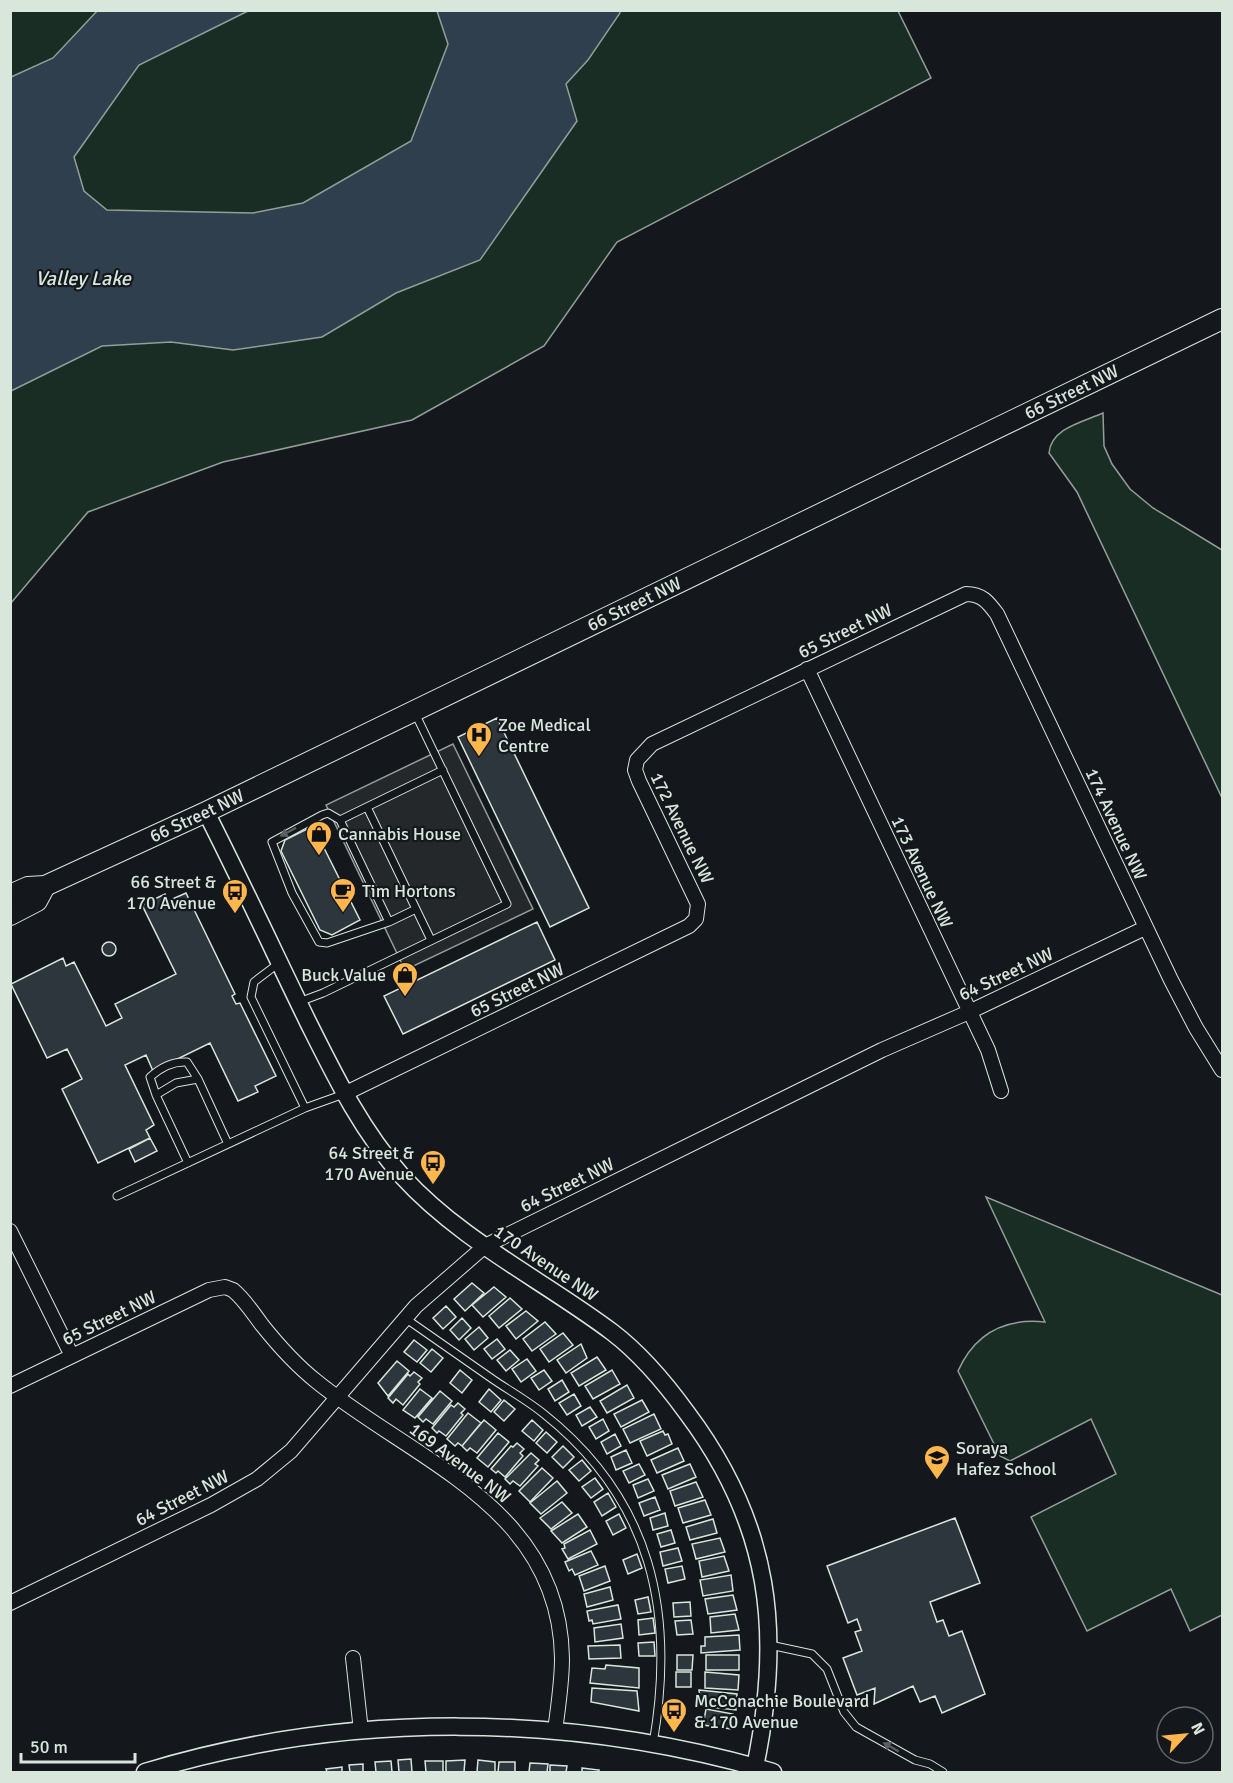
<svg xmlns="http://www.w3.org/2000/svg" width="1233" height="1783" font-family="Signika,sans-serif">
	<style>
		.green { fill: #1a2d24; stroke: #939e99; stroke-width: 1.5 }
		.parking { fill: #24282b; stroke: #939e99; stroke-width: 1.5 }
		.water { fill: #2f3f4d; stroke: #939e99; stroke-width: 1.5 }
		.building { fill: #2c363c; stroke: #d8e6dc; stroke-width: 1.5 }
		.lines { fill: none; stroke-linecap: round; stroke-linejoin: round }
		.service-casing { stroke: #d8e6dc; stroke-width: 9 }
		.minor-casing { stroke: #d8e6dc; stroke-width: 16 }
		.tertiary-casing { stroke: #d8e6dc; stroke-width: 19 }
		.secondary-casing { stroke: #d8e6dc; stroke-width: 22 }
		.service { stroke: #14181c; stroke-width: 7 }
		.minor { stroke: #14181c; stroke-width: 14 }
		.tertiary { stroke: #14181c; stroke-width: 16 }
		.secondary { stroke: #14181c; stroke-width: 20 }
		.oneway { fill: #59605f }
		.labels { text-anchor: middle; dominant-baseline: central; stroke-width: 4.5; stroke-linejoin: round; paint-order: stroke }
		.street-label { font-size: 18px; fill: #d8e6dc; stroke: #14181c }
		.poi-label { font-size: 18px; fill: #d8e6dc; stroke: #14181c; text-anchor: start }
		.water-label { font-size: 20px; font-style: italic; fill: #d8e6dc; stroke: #14181c }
	</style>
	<rect width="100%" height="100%" fill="#14181c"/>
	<path class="green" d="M11,11h887l33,67 -314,164 -73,104 -132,74 -189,42 -135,50 -77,91z
		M1103,413l1,33 8,18 18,25 23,19 69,42v248l-145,-306 -28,-39c2,-25 34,-31 54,-40z
		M986,1197l236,98v320l-32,16 -19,-42 -84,42 -56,-114 85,-43 -25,-55 -81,42 -10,-5 -42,-85c17,-38 47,-53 87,-49z"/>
	<path class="parking" d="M453,744l80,165 -128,61 -79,-165z"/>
	<path class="water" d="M98,10l150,1 -109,54 -65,92 10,34 23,19 146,3 50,-10 108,-62 37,-97 -11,-33 182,-1 1,3 -32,47 -22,24 11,37 -97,139 -84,33 -74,44 -89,13 -62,-8 -69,4 -91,45v-314l42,-19z"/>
	<path class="building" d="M497,718l92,190 -39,19 -92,-190z
		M313,826l47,94 -28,15 -12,-5 -39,-79 4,-11z
		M186,893l49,101 -3,2 4,8 4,-1 36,73 -21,10 3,6 -20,9 -28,-58 -57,28 -7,-16 -21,10 29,60 -8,5 4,8 -52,25 -36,-74 20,-10 -15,-30 -20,9 -36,-74 52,-26 3,8 8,-4 32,64 16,-8 -7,-14 61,-30 -34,-69 23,-11 3,7z
		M537,922l18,38 -152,74 -19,-38z
		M102 949a7 7 0 1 1 14 0a7 7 0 1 1-14 0Z
		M150,1138l7,13 -22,11 -6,-13z
		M472,1283l12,10 -19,18 -11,-12z
		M494,1287l12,10 -23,20 -11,-12z
		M510,1298l12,11 -23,19 -10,-12z
		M446,1306l10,11 -13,12 -10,-11z
		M526,1311l12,10 -22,18 -10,-13z
		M462,1318l9,10 -12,12 -9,-10z
		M545,1322l11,12 -24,17 -9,-12z
		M479,1327l9,11 -14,12 -9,-11z
		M563,1333l10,12 -24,17 -9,-13z
		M497,1339l8,10 -13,10 -8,-10z
		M414,1340l13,10 -10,12 -13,-10z
		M581,1344l6,14 -21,15 -9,-13z
		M432,1349l11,9 -12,14 -11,-9z
		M510,1350l9,10 -13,11 -9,-11z
		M597,1357l9,13 -27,16 -8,-13z
		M527,1359l9,12 -15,11 -9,-13z
		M397,1361l12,10 -21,25 -10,-13z
		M460,1370l12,10 -10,13 -12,-10z
		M544,1370l8,11 -13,9 -8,-12z
		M612,1370l8,14 -27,15 -8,-13z
		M414,1372l8,6 -4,4 2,2 -17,21 -7,-6 -3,4 -5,-5 20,-24 2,2z
		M562,1380l7,12 -14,9 -7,-12z
		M627,1385l7,13 -27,15 -7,-12z
		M420,1389l12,9 -17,20 -12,-8z
		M489,1389l12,11 -10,12 -12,-10z
		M440,1391l12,10 -19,23 -7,-5 -3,3 -5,-5z
		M574,1394l7,12 -14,9 -8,-12z
		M504,1400l11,9 -11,12 -10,-9z
		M642,1400l7,12 -28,15 -7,-13z
		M458,1403l7,6 -4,4 2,2 -17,21 -7,-5 -2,2 -5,-5 19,-23 3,2z
		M590,1407l7,10 -15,9 -6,-11z
		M468,1413l13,10 -19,23 -4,-3 -3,3 -8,-7z
		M654,1414l7,15 -31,14 -7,-14z
		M603,1419l6,12 -13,8 -7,-12z
		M484,1420l12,10 -19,23 -7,-5 -3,3 -5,-5z
		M532,1420l11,10 -9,11 -12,-10z
		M663,1431l2,4 3,-1 4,10 -25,12 -7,-15z
		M546,1432l11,10 -10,11 -11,-10z
		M498,1433l11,9 -21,25 -11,-9z
		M615,1434l6,12 -14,8 -6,-12z
		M517,1443l7,6 -4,4 3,3 -18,21 -7,-6 -2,2 -5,-4 20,-23 2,1z
		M563,1446l11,11 -11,11 -11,-11z
		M678,1448l6,13 -27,12 -6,-13z
		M626,1450l6,13 -16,7 -5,-13z
		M531,1453l8,7 -4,4 3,2 -18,20 -7,-5 -3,3 -5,-5z
		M582,1460l9,11 -12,10 -10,-11z
		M639,1464l6,11 -16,8 -6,-12z
		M690,1464l6,13 -28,12 -6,-14z
		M542,1468l11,10 -23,24 -11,-11z
		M595,1478l8,11 -12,9 -9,-11z
		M648,1479l6,12 -16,7 -5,-13z
		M557,1481l10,12 -26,21 -11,-11z
		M696,1482l7,15 -28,9 -5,-15z
		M608,1493l8,14 -14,9 -8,-14z
		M655,1497l5,13 -16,6 -5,-13z
		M705,1500l6,15 -28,8 -5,-15z
		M562,1502l10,11 -21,16 -11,-11z
		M665,1513l3,13 -15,4 -3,-12z
		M578,1514l9,13 -25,16 -11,-12z
		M619,1514l7,14 -13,7 -7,-14z
		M955,1518l25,65 -50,19 7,20 6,-2 6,16 13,-5 23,63 -43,19 -7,-17 -15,6 -7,-16 -39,18 1,-16 -18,7 -14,-37 19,-7 -7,-19 6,-2 -4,-11 -9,4 -21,-57z
		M713,1519l4,14 -27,7 -4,-13z
		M590,1530l7,14 -29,15 -6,-10 3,-1 -1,-4z
		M671,1530l4,13 -14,4 -4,-13z
		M720,1538l5,14 -29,7 -4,-15z
		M678,1548l4,13 -19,5 -3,-14z
		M591,1551l7,14 -23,10 -3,-6 -3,2 -4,-9z
		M637,1554l5,14 -14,6 -5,-14z
		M724,1556l5,15 -27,6 -3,-16z
		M605,1566l5,15 -26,10 -5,-15z
		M682,1566l3,13 -17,4 -3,-14z
		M731,1575l2,16 -30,5 -3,-16z
		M610,1587l3,13 -26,7 -3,-13z
		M733,1595l4,15 -29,4 -3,-15z
		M648,1597l3,15 -13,2 -3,-14z
		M690,1602l1,14 -17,1 -1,-14z
		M618,1605l3,14 -28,5 -1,-4 -3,1 -2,-10z
		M735,1614l4,16 -28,3 -1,-16z
		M653,1618l2,15 -16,2 -1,-15z
		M691,1620l2,14 -16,1 -2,-14z
		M621,1624l2,14 -28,4 -1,-14z
		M739,1635l1,15 -39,3v-7h4v-9z
		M654,1642l1,14h-16l-1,-13z
		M620,1645l1,13 -32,1 -1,-13z
		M677,1655h16l-1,15h-15z
		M706,1655h33v15h-33z
		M606,1665l33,3v20l-49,-5 2,-15 13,1z
		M676,1672h15v15h-15z
		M705,1672l34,3 -1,15 -33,-2z
		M592,1688l45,3 2,20 -48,-9z
		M699,1690l38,4 -1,16 -35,-4z
		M706,1709l27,5 -2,15 -28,-4z
		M411,1759l1,13h-13l-1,-12z
		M465,1760l-1,12h-18v-11z
		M478,1760l17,2v10h-18z
		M391,1761l1,11h-16l-1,-10z
		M425,1761h18v11h-17z
		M499,1762h16v10h-17z
		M530,1763l18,1 -1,8h-18z
		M363,1764v8h-13l-1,-7z
		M550,1765l17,1 -1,6h-16z
		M342,1767v5h-15l-1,-3z
		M582,1768l17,2 -1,2h-16z"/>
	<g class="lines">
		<defs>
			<path id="service" d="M367,807l49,102
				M340,820l-12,-7 -6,2 -50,27 20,51 27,49 8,1 62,-21
				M431,940l-15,-31 -27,13 -49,-102 103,-50
				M279,963l-25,19 -3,15 54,111 39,-14
				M299,1002l24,-9 184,-89 -92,-191
				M156,1095l-6,-18c11,-10 22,-16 37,-15l11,17
				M188,1163l-32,-68 20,-12 22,-4 30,65
				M117,1196l188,-88
				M405,1318c29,20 57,40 86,60 17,12 36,22 53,36 108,86 132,198 109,330
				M770,1645l42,9 15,15 17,43 12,15 59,33 15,4 13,8"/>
			<path id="minor" d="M807,669l181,381 13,41
				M344,1094l345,-168 7,-7 2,-15 -59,-123 -4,-11 2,-10 15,-16 314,-150c16,0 22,8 31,20l174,366 25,48 26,42
				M10,1231l62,125
				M10,1386l199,-96 16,-3 8,3c12,10 20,23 29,35 16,20 34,40 54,56 98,80 244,126 246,277 0,25 -4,49 -7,73
				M10,1603l201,-98 46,-26 34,-28 125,-145 69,-60 397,-196 87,-38 176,-84
				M353,1658l8,73"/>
			<path id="tertiary" d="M206,812c35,69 68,140 102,210 27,54 53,108 94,154 59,65 141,104 210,156 29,22 54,52 75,81 84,112 96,220 68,354
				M145,1772c203,-62 426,-59 628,0"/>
			<g id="secondary">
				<path id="s1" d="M10,895l18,-8 17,-1 161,-74 1016,-493"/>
				<path d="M10,915l27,-14 8,-15"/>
			</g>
		</defs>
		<use href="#service" class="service-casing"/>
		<use href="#minor" class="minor-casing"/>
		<use href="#tertiary" class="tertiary-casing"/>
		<use href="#secondary" class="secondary-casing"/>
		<use href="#service" class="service"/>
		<use href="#minor" class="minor"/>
		<use href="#tertiary" class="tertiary"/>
		<use href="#secondary" class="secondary"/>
	</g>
	<defs><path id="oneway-solid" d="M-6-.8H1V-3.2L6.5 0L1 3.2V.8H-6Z" transform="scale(1.5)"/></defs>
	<g class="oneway">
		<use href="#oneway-solid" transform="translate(288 832) rotate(152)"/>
		<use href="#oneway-solid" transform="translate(891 1747) rotate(-150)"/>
	</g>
	<defs>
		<symbol id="hospital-pin" viewBox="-11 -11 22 30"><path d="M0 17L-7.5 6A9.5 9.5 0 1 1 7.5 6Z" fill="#ffb74d" stroke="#14181c"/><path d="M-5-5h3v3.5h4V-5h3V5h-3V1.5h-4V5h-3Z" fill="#111"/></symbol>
		<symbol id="shop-pin" viewBox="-11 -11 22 30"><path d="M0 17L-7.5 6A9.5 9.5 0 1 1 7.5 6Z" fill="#ffb74d" stroke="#14181c"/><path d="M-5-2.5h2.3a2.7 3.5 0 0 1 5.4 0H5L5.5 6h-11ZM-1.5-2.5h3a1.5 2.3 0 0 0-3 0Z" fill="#111"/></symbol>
		<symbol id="cafe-pin" viewBox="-11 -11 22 30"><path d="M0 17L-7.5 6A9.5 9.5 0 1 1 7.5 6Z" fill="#ffb74d" stroke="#14181c"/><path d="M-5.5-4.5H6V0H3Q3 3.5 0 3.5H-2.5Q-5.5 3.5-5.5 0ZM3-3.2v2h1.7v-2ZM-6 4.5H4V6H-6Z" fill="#111"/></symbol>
		<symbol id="bus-pin" viewBox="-11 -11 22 30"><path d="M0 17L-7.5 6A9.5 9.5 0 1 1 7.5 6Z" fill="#ffb74d" stroke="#14181c"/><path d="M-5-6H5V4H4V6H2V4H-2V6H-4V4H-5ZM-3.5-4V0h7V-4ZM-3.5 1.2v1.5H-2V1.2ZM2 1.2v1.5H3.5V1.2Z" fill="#111"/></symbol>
		<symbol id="school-pin" viewBox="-11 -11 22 30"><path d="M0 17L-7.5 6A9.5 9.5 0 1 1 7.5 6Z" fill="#ffb74d" stroke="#14181c"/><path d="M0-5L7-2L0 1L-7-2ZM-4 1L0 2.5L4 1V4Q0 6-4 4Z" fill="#111"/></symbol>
	</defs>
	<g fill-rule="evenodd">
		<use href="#hospital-pin" x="464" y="720" width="30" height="40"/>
		<use href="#shop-pin" x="304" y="819" width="30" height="40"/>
		<use href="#cafe-pin" x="328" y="876" width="30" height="40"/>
		<use href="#bus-pin" x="220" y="877" width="30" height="40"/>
		<use href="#shop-pin" x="390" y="960" width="30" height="40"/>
		<use href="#bus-pin" x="418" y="1148" width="30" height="40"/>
		<use href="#school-pin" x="922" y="1443" width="30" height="40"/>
		<use href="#bus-pin" x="659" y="1696" width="30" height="40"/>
	</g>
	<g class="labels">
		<g class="street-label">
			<text stroke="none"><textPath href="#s1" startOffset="1176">66 Street NW</textPath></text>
			<text stroke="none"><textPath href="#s1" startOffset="690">66 Street NW</textPath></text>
			<text transform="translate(845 631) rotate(-26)">65 Street NW</text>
			<text stroke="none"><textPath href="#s1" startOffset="204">66 Street NW</textPath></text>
			<text transform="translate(1116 824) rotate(65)">174 Avenue NW</text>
			<text transform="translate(682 828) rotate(64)">172 Avenue NW</text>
			<text transform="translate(922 872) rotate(65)">173 Avenue NW</text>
			<text transform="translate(1006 974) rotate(-25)">64 Street NW</text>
			<text transform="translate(517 990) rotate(-26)">65 Street NW</text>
			<text transform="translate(567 1185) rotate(-26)">64 Street NW</text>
			<text transform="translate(546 1263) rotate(34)">170 Avenue NW</text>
			<text transform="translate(109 1318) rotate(-26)">65 Street NW</text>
			<text transform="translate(460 1463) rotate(37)">169 Avenue NW</text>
			<text transform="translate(182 1498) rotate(-27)">64 Street NW</text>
		</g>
		<g class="poi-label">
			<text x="498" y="725">Zoe Medical<tspan x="498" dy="21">Centre</tspan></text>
			<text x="338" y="834">Cannabis House</text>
			<text x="216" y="882" text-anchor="end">66 Street &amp;<tspan x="216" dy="21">170 Avenue</tspan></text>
			<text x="362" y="891">Tim Hortons</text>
			<text x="386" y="975" text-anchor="end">Buck Value</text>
			<text x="414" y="1153" text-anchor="end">64 Street &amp;<tspan x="414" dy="21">170 Avenue</tspan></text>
			<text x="956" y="1448">Soraya<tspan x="956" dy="21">Hafez School</tspan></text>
			<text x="694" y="1701">McConachie Boulevard<tspan x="694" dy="21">&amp; 170 Avenue</tspan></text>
		</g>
		<g class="water-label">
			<text x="83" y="278">Valley Lake</text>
		</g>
	</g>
	<rect width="1233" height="1783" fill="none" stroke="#d8e6dc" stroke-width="24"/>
	<g transform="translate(1185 1735) rotate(64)"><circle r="28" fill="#14181c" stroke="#626a69" stroke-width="1.5"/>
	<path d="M0-4.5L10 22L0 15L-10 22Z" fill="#ffb74d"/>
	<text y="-9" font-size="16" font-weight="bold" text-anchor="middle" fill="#d8e6dc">N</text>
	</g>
	<path d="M21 1753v9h114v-9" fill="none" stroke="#d8e6dc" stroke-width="3"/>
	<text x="30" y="1753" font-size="18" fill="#d8e6dc" stroke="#14181c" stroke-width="4.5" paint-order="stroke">50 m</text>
</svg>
